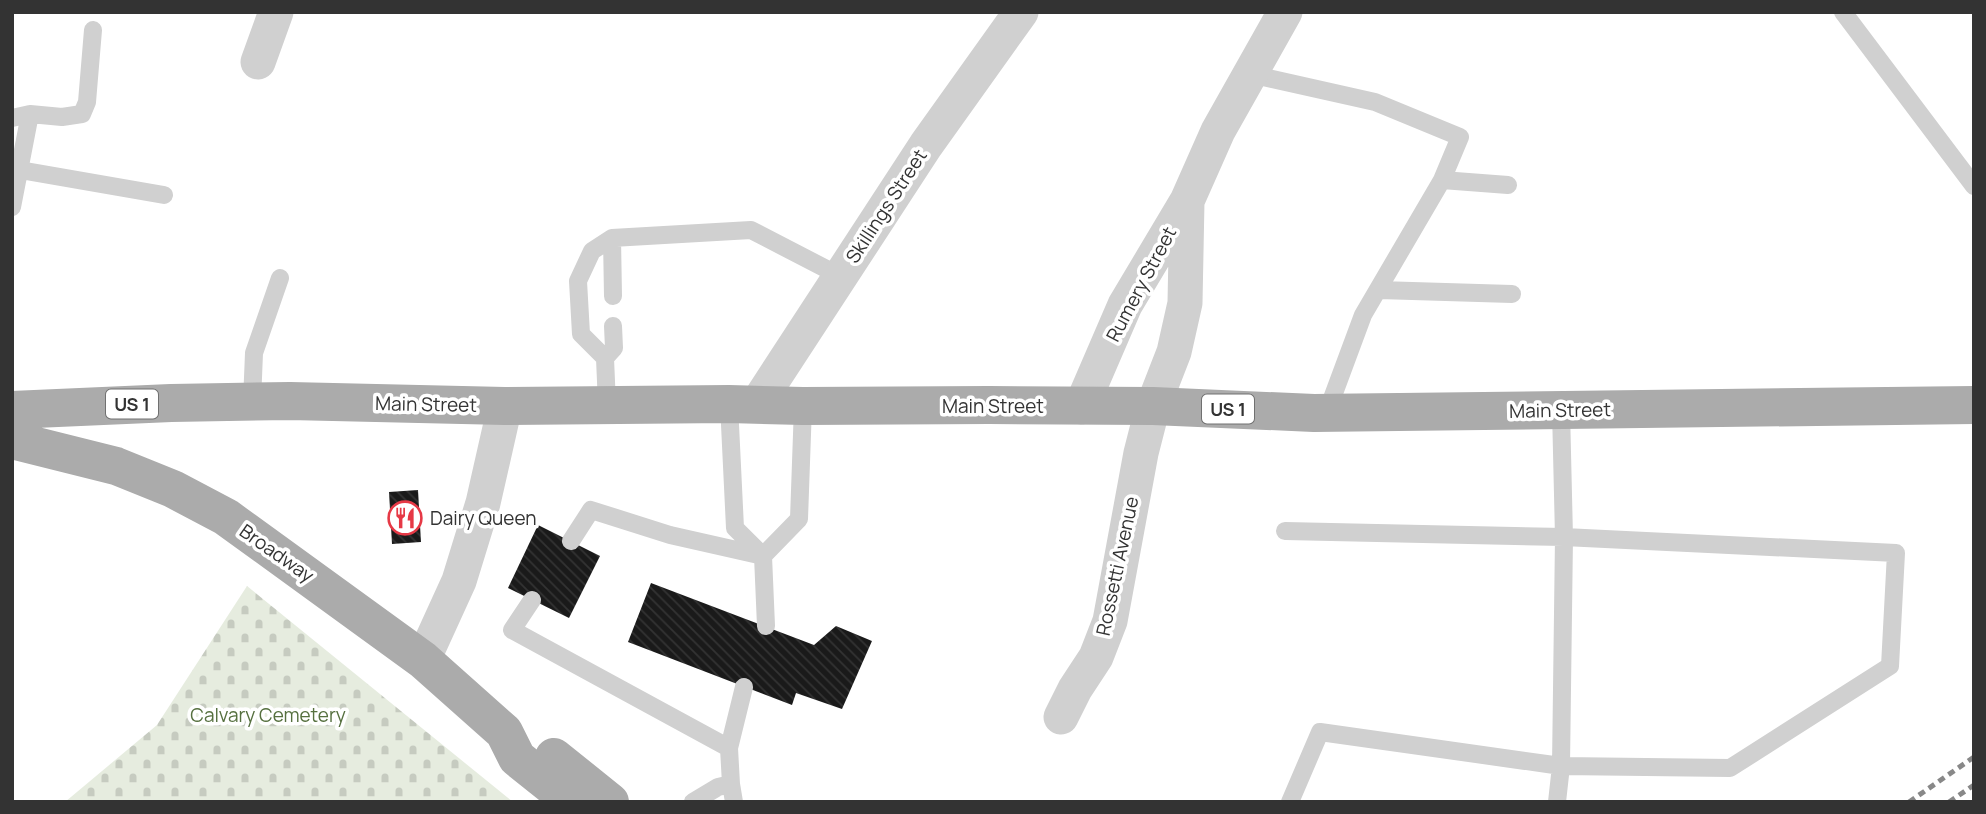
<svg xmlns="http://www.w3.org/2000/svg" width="1986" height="814" font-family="Manrope,sans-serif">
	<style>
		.cemetery { fill: url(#cemetery-stones) }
		.building { fill: url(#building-back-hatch) }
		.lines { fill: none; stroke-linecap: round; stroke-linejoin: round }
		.lane { stroke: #d0d0d0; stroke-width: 18 }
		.street { stroke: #d0d0d0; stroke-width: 35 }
		.primary { stroke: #ababab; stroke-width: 38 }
		.rail { stroke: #888; stroke-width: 5; stroke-dasharray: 7 5; stroke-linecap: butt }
		.labels { text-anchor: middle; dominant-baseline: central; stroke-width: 7; stroke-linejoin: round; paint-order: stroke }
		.shield { fill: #fff; stroke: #707070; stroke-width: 2 }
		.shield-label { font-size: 18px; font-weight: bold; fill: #333 }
		.street-label { font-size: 19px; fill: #333; stroke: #fff }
		.poi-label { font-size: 19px; fill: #333; stroke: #fff; text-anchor: start }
		.park-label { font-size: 19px; fill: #56703f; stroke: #fff }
	</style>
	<defs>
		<pattern id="cemetery-stones" width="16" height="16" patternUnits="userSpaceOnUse" patternTransform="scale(1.75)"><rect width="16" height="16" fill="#e6ecdf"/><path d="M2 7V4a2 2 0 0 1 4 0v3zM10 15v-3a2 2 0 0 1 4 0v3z" fill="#c6cbc0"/></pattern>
		<pattern id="building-back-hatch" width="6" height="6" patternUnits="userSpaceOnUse" patternTransform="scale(1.75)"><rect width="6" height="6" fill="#1a1a1a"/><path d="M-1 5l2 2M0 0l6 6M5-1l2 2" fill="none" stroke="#333"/></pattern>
	</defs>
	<rect width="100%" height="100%" fill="#fff"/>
	<path class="cemetery" d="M247,586l266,216h-448l92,-77z"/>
	<path class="building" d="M418,490l3,52 -29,2 -3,-52z
		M538,525l62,31 -31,62 -61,-30z
		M651,583l163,62 22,-19 36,15 -30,68 -46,-16 -4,12 -164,-63z"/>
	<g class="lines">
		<path class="lane" d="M1843,12l131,174
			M1250,74l125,28 85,35 -18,43 -79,135 -36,97
			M30,114l32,3 20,-3 5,-12 6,-72
			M12,118l18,-4 -18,93
			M20,170l144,25
			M1442,180l66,5
			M612,238l1,58
			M1379,290l133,4
			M605,358l9,-10 -1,-22
			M252,402l2,-49 26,-75
			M729,404l6,124 28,28 36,-37 4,-113
			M607,405l-2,-47 -24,-24 -3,-53 14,-30 20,-13 139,-8 89,46
			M1285,531l279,6 332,16 -6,113 -160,102 -169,-2 -241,-34 -30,70
			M571,541l20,-31 79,25 93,21 3,70
			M532,600l-20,30 217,118
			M731,784l-2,-36 15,-61
			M693,802l25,-15 13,-3 3,18
			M1557,802l4,-36 3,-229 -3,-127"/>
		<path class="street" d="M258,62l18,-50
			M757,404l169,-259 95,-133
			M1081,407l44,-102 62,-104 31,-70 67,-119
			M423,660l36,-79 24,-78 22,-97
			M1061,717l14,-28 21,-32 14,-36 31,-168 12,-47 21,-54 11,-49 2,-102"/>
		<path class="primary" d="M12,410l159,-7 119,-2 215,5 224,-2 74,2 186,-1 164,1 161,7 660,-8
			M12,440l104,26 57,23 53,28 197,143 81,72 13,26 55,44
			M554,757l56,45"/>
		<path class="rail" d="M1909,802l65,-45
			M1949,802l25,-17"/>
	</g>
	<defs>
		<symbol id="restaurant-ring" viewBox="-11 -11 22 22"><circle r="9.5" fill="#fff" stroke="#e63946" stroke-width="1.5"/><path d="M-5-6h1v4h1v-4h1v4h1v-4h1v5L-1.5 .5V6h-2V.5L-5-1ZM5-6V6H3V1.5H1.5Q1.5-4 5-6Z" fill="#e63946"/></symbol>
	</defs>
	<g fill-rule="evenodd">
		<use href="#restaurant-ring" x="386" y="499" width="38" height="38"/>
	</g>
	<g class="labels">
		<g class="shield">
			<rect x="106" y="389.5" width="52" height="29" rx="5"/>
			<rect x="1202" y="394.5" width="52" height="29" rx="5"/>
		</g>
		<g class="shield-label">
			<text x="132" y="404">US 1</text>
			<text x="1228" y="409">US 1</text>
		</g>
		<g class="street-label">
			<text transform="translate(886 206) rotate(-57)">Skillings Street</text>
			<text transform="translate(1141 284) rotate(-62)">Rumery Street</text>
			<text transform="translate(426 404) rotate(1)">Main Street</text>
			<text x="993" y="406">Main Street</text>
			<text transform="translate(1560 410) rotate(-1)">Main Street</text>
			<text transform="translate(277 553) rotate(35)">Broadway</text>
			<text transform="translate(1117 566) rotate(-78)">Rossetti Avenue</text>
		</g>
		<g class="poi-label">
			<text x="430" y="518">Dairy Queen</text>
		</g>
		<g class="park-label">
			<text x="268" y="715">Calvary Cemetery</text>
		</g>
	</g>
	<rect width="1986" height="814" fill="none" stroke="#333333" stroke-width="28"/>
</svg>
